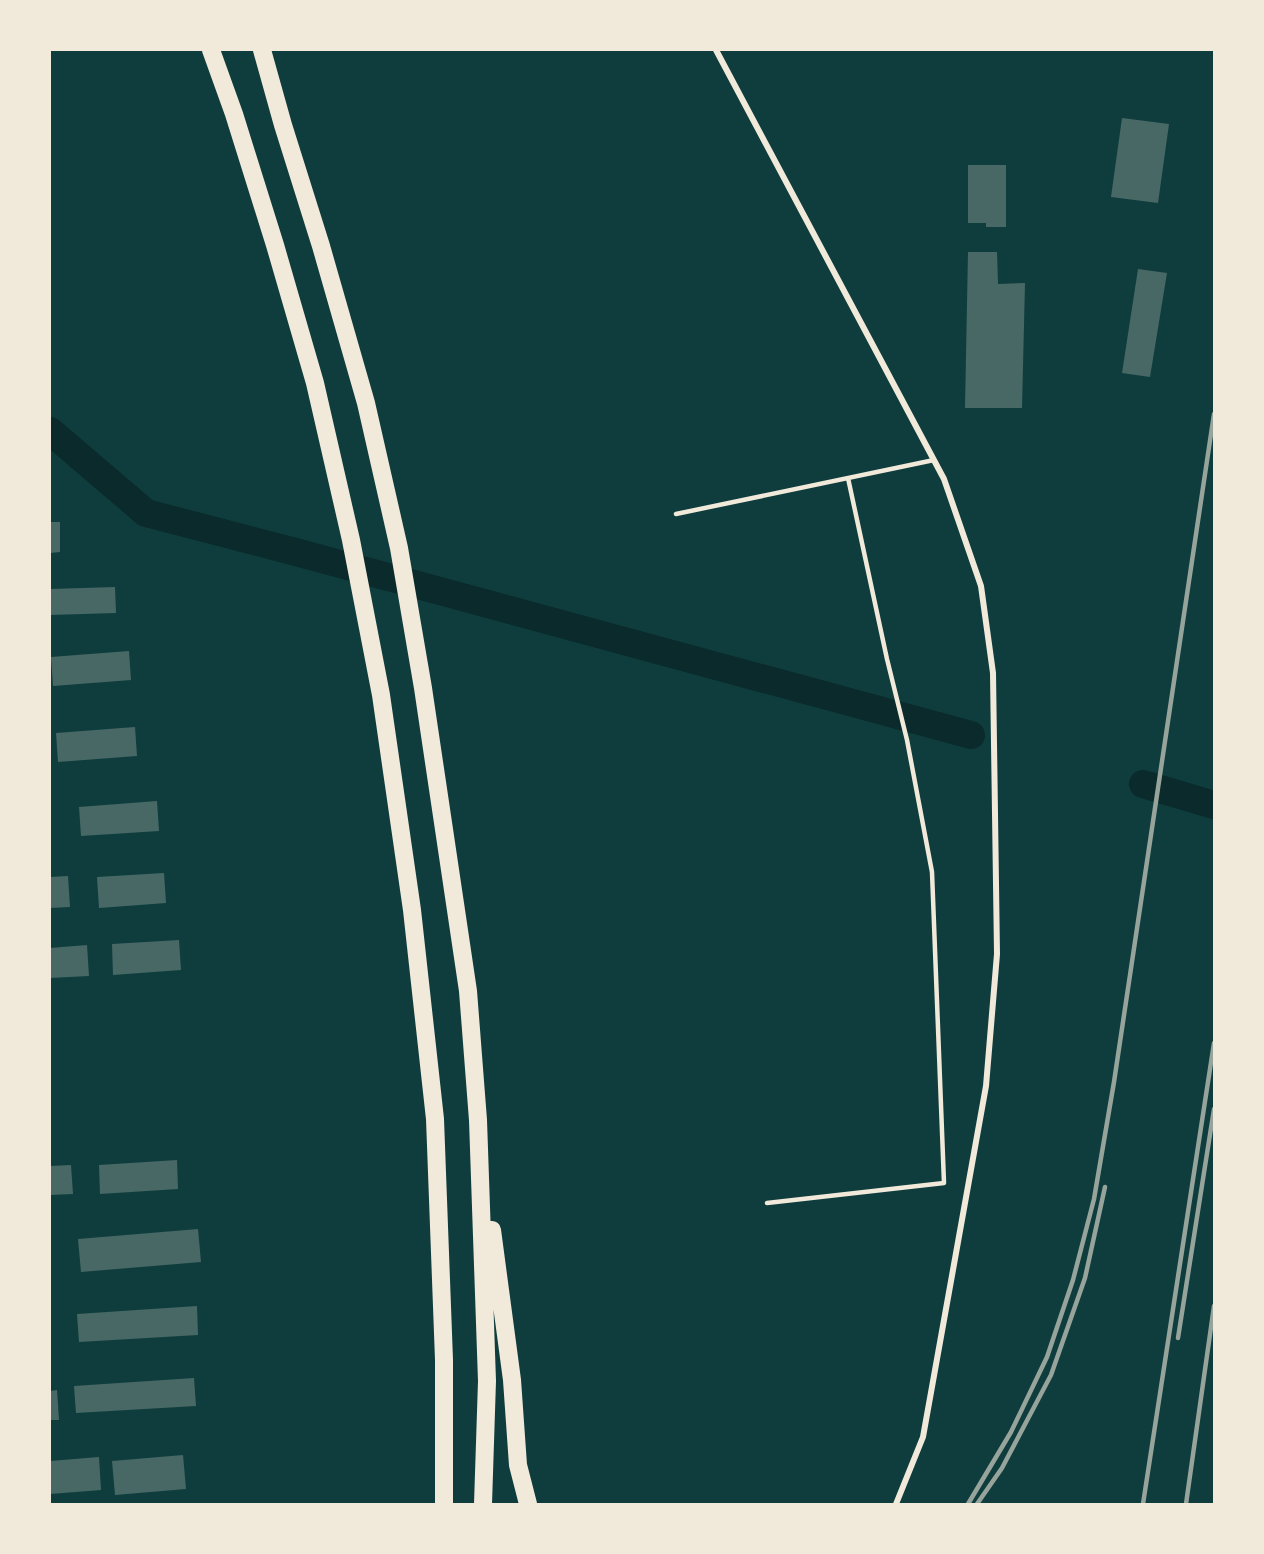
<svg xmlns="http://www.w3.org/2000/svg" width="1264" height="1554" font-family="Lato,sans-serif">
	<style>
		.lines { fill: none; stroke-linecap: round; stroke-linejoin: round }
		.river { stroke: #0a2a2b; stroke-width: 28 }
		.building { fill: #486865 }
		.service { stroke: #f1e9da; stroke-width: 4.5 }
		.minor { stroke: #f1e9da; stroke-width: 6 }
		.motorway { stroke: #f1e9da; stroke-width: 18 }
		.rail { stroke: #97a49c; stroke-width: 4.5 }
	</style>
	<rect width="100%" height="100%" fill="#0f3d3e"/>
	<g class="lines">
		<path class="river" d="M50,431l96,82 146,38 679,184
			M1143,784l71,21"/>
	</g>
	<path class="building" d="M1122,118l47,6 -11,79 -47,-6z
		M968,165h38v62h-20v-4h-18z
		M968,252h29l1,32 27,-1 -3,125h-57z
		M1138,269l29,4 -17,104 -28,-4z
		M50,522h10v30l-10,1z
		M115,587l1,26 -66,2v-26z
		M129,651l2,29 -78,6 -2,-29z
		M135,727l2,29 -79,6 -2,-29z
		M157,801l2,30 -78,5 -2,-29z
		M164,873l2,30 -67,5 -2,-31z
		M68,876l2,31 -20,1v-31z
		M179,940l2,30 -68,5 -1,-31z
		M87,945l2,31 -39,2v-30z
		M177,1160l1,29 -78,5 -1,-29z
		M71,1165l2,29 -23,1v-29z
		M198,1229l3,33 -120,10 -3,-33z
		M197,1306l1,29 -119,7 -2,-28z
		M194,1378l2,28 -120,7 -2,-27z
		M57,1390l2,30h-9v-29z
		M183,1455l3,34 -71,6 -3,-34z
		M99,1457l2,33 -51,4v-33z"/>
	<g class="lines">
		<path class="service" d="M676,514l258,-54
			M767,1203l177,-20 -12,-311 -25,-132 -20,-81 -39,-181"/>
		<path class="minor" d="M716,50l228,429 37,107 12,87 4,281 -11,132 -63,351 -27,67"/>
		<path class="motorway" d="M211,50l23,64 41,131 40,138 36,157 30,155 31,215 23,209 9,241v144
			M262,50l21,75 38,121 45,157 33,145 24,140 45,303 10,129 9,261 -4,123
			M492,1230l20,150 6,85 10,39"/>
		<path class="rail" d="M1178,1338l36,-229
			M968,1504l43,-72 36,-75 26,-77 21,-81 20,-117 100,-668
			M977,1504l25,-36 49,-93 34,-97 20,-91
			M1143,1504l71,-461
			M1186,1504l28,-198"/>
	</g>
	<rect width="1264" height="1554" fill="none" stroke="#f1e9da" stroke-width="102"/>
</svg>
